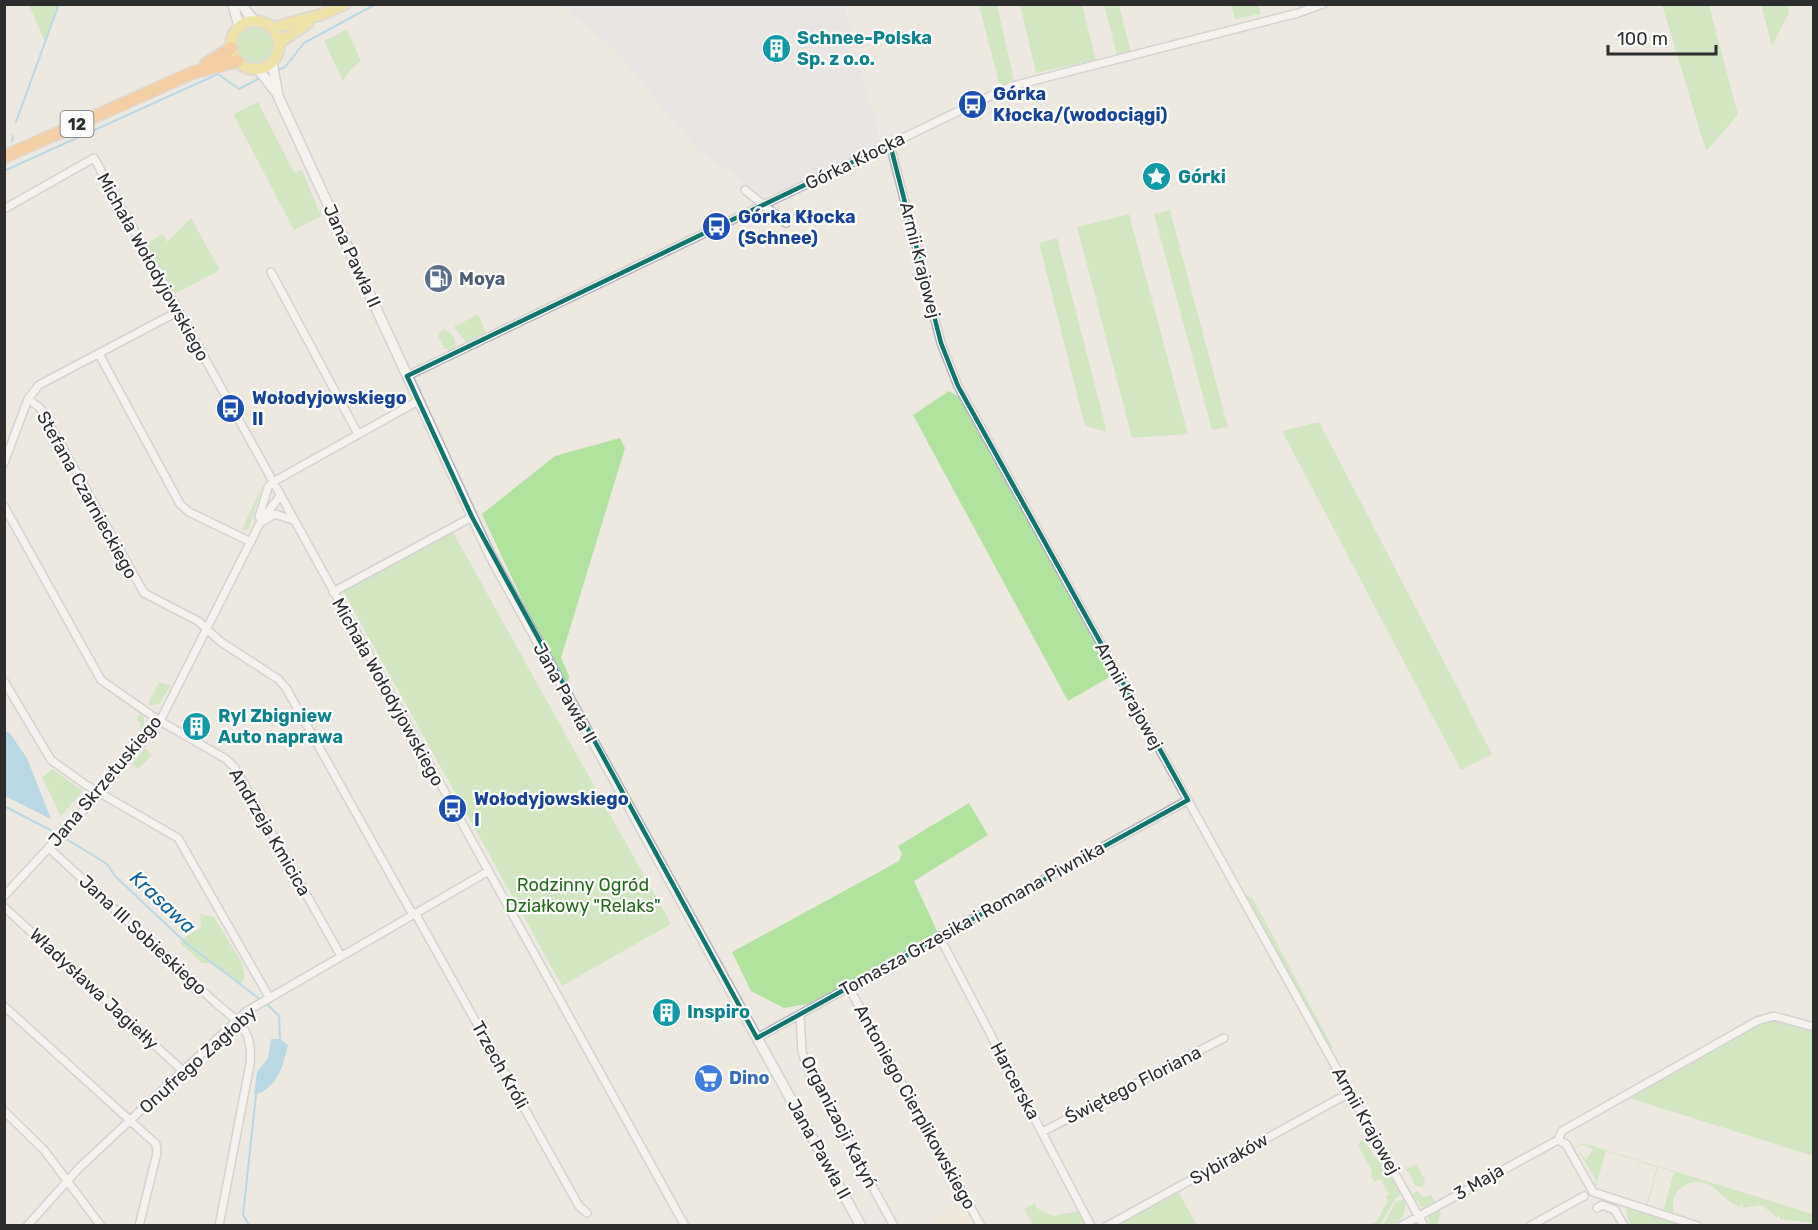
<svg xmlns="http://www.w3.org/2000/svg" width="1818" height="1230" font-family="Rubik,sans-serif">
	<style>
		.industrial { fill: #e3e0e7 }
		.education { fill: #efe7d0 }
		.green { fill: #b0e39e }
		.water { fill: #76c4ed }
		.lines { fill: none; stroke-linecap: round; stroke-linejoin: round }
		.stream { stroke: #76c4ed; stroke-width: 2 }
		.minor-casing { stroke: #b3b5c0; stroke-width: 10 }
		.secondary-casing { stroke: #b3b5c0; stroke-width: 12 }
		.primary-casing { stroke: #c8c8c8; stroke-width: 14 }
		.motorway-casing { stroke: #c8c8c8; stroke-width: 15 }
		.minor { stroke: #fff; stroke-width: 7 }
		.secondary { stroke: #fff; stroke-width: 9 }
		.primary { stroke: #eeda65; stroke-width: 10 }
		.motorway { stroke: #fbaf5e; stroke-width: 12 }
		.marked { fill: none; stroke: #0f766e; stroke-width: 4.5; stroke-linejoin: round }
		.labels { text-anchor: middle; dominant-baseline: central; stroke-width: 4.5; stroke-linejoin: round; paint-order: stroke }
		.shield { fill: #fff; stroke: #6c6c6c; stroke-width: 1.5 }
		.shield-label { font-size: 16px; font-weight: bold; fill: #2d2d2d }
		.culture-label { font-size: 18px; font-weight: bold; fill: #0d838f; stroke: #fff; text-anchor: start }
		.transit-label { font-size: 18px; font-weight: bold; fill: #164399; stroke: #fff; text-anchor: start }
		.street-label { font-size: 18px; fill: #2d2d2d; stroke: #fff }
		.service-label { font-size: 18px; font-weight: bold; fill: #4e5e75; stroke: #fff; text-anchor: start }
		.park-label { font-size: 18px; fill: #266b1d; stroke: #fff }
		.shop-label { font-size: 18px; font-weight: bold; fill: #366cbe; stroke: #fff; text-anchor: start }
		.water-label { font-size: 20px; font-style: italic; fill: #10629e; stroke: #fff }
	</style>
	<rect width="100%" height="100%" fill="#eee9e0"/>
	<path class="industrial" d="M569,4l275,1 37,139 -82,40 -35,12 -68,-48 -81,-98 -51,-42z"/>
	<path class="education" d="M961,1205l11,20h-47z"/>
	<path class="green" d="M29,5h30l-14,37z
		M979,5h18l17,75 -10,4 -5,-1z
		M1020,5h62l14,55 -60,13z
		M1104,5h15l12,47 -14,3z
		M1231,5h27l3,9 -26,5z
		M1662,5h47l29,110 -32,36z
		M1761,5h26l2,8 -17,33z
		M236 45a19 19 0 1 1 38 0a19 19 0 1 1-38 0Z
		M347,29l14,32 -10,8 -8,12 -19,-40z
		M258,102l36,70 8,-2 19,46 -27,14 -61,-116z
		M1170,210l58,217 -16,3 -58,-216z
		M1129,214l59,220 -56,4 -55,-211z
		M191,218l29,52 -46,24 -28,-50 17,-10 4,8z
		M1057,238l50,194 -22,-6 -46,-183z
		M478,314l8,19 -20,9 -12,-15z
		M443,329c8,2 15,12 12,20l-4,2 -7,-3 -6,-12z
		M949,391l11,7 153,277 -45,26 -155,-286z
		M1319,422l173,332 -31,16 -179,-339z
		M620,438l5,10 -64,210 8,18 -2,12 -19,-33 -66,-141 73,-58z
		M263,483l-14,46 -7,1z
		M453,532l218,392 -109,62 -219,-395z
		M159,682l12,3 -11,18 -10,3 -2,-2z
		M112,694l31,20 2,13 -4,5 -1,-9 -4,-3 4,-6z
		M145,748l7,7 -14,14 -6,-5z
		M52,769l31,22 -22,25 -19,-38z
		M969,803l19,32 -74,46 24,52 -125,70 -29,5 -33,-17 -19,-39 167,-91 3,-7 -4,-8z
		M1244,893l9,6 80,149 -3,-1z
		M200,914l14,3 28,46 3,15 -5,6 -27,-21h-11l-22,-20 8,-8 13,-7z
		M1776,1019l37,11v126l-184,-58 132,-75z
		M1363,1137l11,20 8,-2 21,39 -7,4 -16,27h-12l9,-4 11,-21 -3,-3 4,-3 -9,-15 -6,3 -3,-6 1,-4 -14,-27z
		M1583,1143l230,71v9l-33,-4 -1,-5 -2,4 -15,-13 -19,3v-5l-3,4c-19,-6 -30,-34 -53,-23 -5,3 -11,8 -13,13 -3,6 1,11 -1,18l-15,-4h5l11,-39 -16,-5 -11,39 4,2 -10,-4 5,1 11,-38 -17,-5 -10,39 10,-40 -17,-4 -11,38 11,-39 -17,-5 -11,39 -3,-5 5,-3 -16,-27 -5,1 5,-3 5,7 7,-11 -10,-4 -12,4z
		M1416,1164l9,16 -2,7 -7,-1 -10,-17z
		M1178,1191l19,34 -82,1z
		M1417,1191l6,6 8,-2 4,7 -8,5h-6l-9,-13z
		M1405,1198c3,16 -5,27 -22,28l12,-23z
		M1035,1203l2,5 16,8 30,-6 8,15h-58l-9,-16z
		M1439,1208l2,5 -4,12h-7l-2,-9z
		M1625,1208l59,17h-54z"/>
	<path class="water" d="M4,731l5,1 18,26 24,61 -46,-23z
		M271,1039h9l8,6c-5,21 -10,43 -34,50l3,-23 11,-14z"/>
	<g class="lines">
		<path class="stream" d="M276,71l9,-4 19,-24 72,-39
			M16,122l43,-118
			M12,141l1,-5
			M4,171l214,-97 21,15 21,-11
			M4,806l54,28
			M63,837l44,27 8,12 72,68 74,56
			M266,1003l13,13 1,23
			M250,1226l-7,-11 13,-120"/>
		<defs>
			<path id="minor" d="M890,144l51,199 17,43 466,840
				M745,190l41,33
				M4,209l90,-51 591,1068
				M271,272l87,162
				M99,354l81,150 9,8 62,30
				M407,376l602,-289 289,-74 25,-9
				M28,399l13,10 103,184 54,28 23,21 57,37 8,9 127,227
				M4,463l24,-64 11,-14 138,-73
				M4,506l97,174 59,41 66,38 9,9 106,188
				M259,517l9,-30 5,-5 145,-81
				M262,522l13,-8 18,6
				M333,592l139,-75
				M4,681l47,79 35,25 92,53 91,159
				M49,848l168,156c24,20 36,26 33,60l-31,162
				M4,896l87,-94 69,-81 101,-200 19,-25
				M4,907l179,164
				M415,913l164,293 8,7
				M939,936l152,290
				M849,988l132,238
				M4,1006l152,138 1,9 -18,73
				M800,1015l2,37 7,20 85,154
				M757,1038l431,-238
				M4,1111l40,39 57,76
				M1042,1132l182,-94
				M1558,1140l4,-9 195,-110 17,-5 40,11
				M1558,1140l8,4 27,48 105,34
				M1597,1208l5,-3 13,5 9,16
				M27,1226l52,-58 168,-157 240,-139
				M1107,1226l244,-134
				M1401,1226l157,-86
				M1530,1226l54,-30"/>
			<path id="secondary" d="M233,4l6,23
				M241,4l13,17
				M272,62l6,34 212,459 371,671
				M258,69l18,23"/>
			<path id="primary" d="M231 45a24 24 0 1 1 48 0a24 24 0 1 1-48 0Z
				M272,28l51,-14 22,-10
				M279,43l29,-20"/>
			<path id="motorway" d="M206,64l25,-16
				M4,157l188,-84 45,-12"/>
		</defs>
		<use href="#minor" class="minor-casing"/>
		<use href="#secondary" class="secondary-casing"/>
		<use href="#primary" class="primary-casing"/>
		<use href="#motorway" class="motorway-casing"/>
		<use href="#minor" class="minor"/>
		<use href="#secondary" class="secondary"/>
		<use href="#primary" class="primary"/>
		<use href="#motorway" class="motorway"/>
	</g>
	<path d="M0 0H1818V1230H0ZM890,144l51,199 17,43 230,414 -431,238 -285,-521 -65,-141z" fill="#eee9e0" fill-opacity=".55" fill-rule="evenodd"/>
	<path class="marked" d="M890,144l51,199 17,43 230,414 -431,238 -285,-521 -65,-141z"/>
	<defs>
		<symbol id="building-disc" viewBox="-11 -11 22 22"><circle r="9.5" fill="#0f9aa8" stroke="#fff"/><path d="M-4-6H4V6H1V3H-1V6H-4ZM-2.5-4.3h1.7v1.8h-1.7ZM.8-4.3h1.7v1.8H.8ZM-2.5-1h1.7V.8h-1.7ZM.8-1h1.7V.8H.8Z" fill="#fff"/></symbol>
		<symbol id="bus-disc" viewBox="-11 -11 22 22"><circle r="9.5" fill="#1a4fb4" stroke="#fff"/><path d="M-5-6H5V4H4V6H2V4H-2V6H-4V4H-5ZM-3.5-4V0h7V-4ZM-3.5 1.2v1.5H-2V1.2ZM2 1.2v1.5H3.5V1.2Z" fill="#fff"/></symbol>
		<symbol id="sight-disc" viewBox="-11 -11 22 22"><circle r="9.5" fill="#0f9aa8" stroke="#fff"/><path d="M0-6L1.8-2.2L6-1.7L2.9 1.2L3.7 5.4L0 3.3L-3.7 5.4L-2.9 1.2L-6-1.7L-1.8-2.2Z" fill="#fff"/></symbol>
		<symbol id="fuel-disc" viewBox="-11 -11 22 22"><circle r="9.5" fill="#5c6f8a" stroke="#fff"/><path d="M-5.5-6h7V0h2V4h1.3V-2.5L3-4.5l.8-.8L6-3V5H2.5V1h-1V6h-7ZM-4.2-4.7v3.2H.2V-4.7Z" fill="#fff"/></symbol>
		<symbol id="supermarket-disc" viewBox="-11 -11 22 22"><circle r="9.5" fill="#3f7fe0" stroke="#fff"/><path d="M-6-5.5h2.5l.6 2H6L4.5 2H-2.5L-4.4-4H-6ZM-1.5 3.2a1.3 1.3 0 1 0 .1 0ZM3 3.2a1.3 1.3 0 1 0 .1 0Z" fill="#fff"/></symbol>
	</defs>
	<g fill-rule="evenodd">
		<use href="#building-disc" x="760" y="32" width="33" height="33"/>
		<use href="#bus-disc" x="956" y="88" width="33" height="33"/>
		<use href="#sight-disc" x="1140" y="160" width="33" height="33"/>
		<use href="#bus-disc" x="700" y="210" width="33" height="33"/>
		<use href="#fuel-disc" x="422" y="262" width="33" height="33"/>
		<use href="#bus-disc" x="214" y="392" width="33" height="33"/>
		<use href="#building-disc" x="180" y="710" width="33" height="33"/>
		<use href="#bus-disc" x="436" y="792" width="33" height="33"/>
		<use href="#building-disc" x="650" y="996" width="33" height="33"/>
		<use href="#supermarket-disc" x="692" y="1062" width="33" height="33"/>
	</g>
	<g class="labels">
		<rect class="shield" x="60.5" y="111" width="33" height="26" rx="4.5"/>
		<g class="shield-label">
			<text x="77" y="124">12</text>
		</g>
		<g class="culture-label">
			<text x="797" y="38">Schnee-Polska<tspan x="797" dy="21">Sp. z o.o.</tspan></text>
			<text x="1178" y="177">Górki</text>
			<text x="218" y="716">Ryl Zbigniew<tspan x="218" dy="21">Auto naprawa</tspan></text>
			<text x="687" y="1012">Inspiro</text>
		</g>
		<g class="transit-label">
			<text x="993" y="94">Górka<tspan x="993" dy="21">Kłocka/(wodociągi)</tspan></text>
			<text x="738" y="217">Górka Kłocka<tspan x="738" dy="21">(Schnee)</tspan></text>
			<text x="252" y="398">Wołodyjowskiego<tspan x="252" dy="21">II</tspan></text>
			<text x="474" y="799">Wołodyjowskiego<tspan x="474" dy="21">I</tspan></text>
		</g>
		<g class="street-label">
			<text transform="translate(855 161) rotate(-26)">Górka Kłocka</text>
			<text transform="translate(352 256) rotate(65)">Jana Pawła II</text>
			<text transform="translate(920 260) rotate(76)">Armii Krajowej</text>
			<text transform="translate(153 267) rotate(61)">Michała Wołodyjowskiego</text>
			<text transform="translate(87 495) rotate(61)">Stefana Czarnieckiego</text>
			<text transform="translate(388 692) rotate(61)">Michała Wołodyjowskiego</text>
			<text transform="translate(565 693) rotate(61)">Jana Pawła II</text>
			<text transform="translate(1129 696) rotate(61)">Armii Krajowej</text>
			<text transform="translate(105 781) rotate(-50)">Jana Skrzetuskiego</text>
			<text transform="translate(270 832) rotate(60)">Andrzeja Kmicica</text>
			<text transform="translate(972 919) rotate(-29)">Tomasza Grzesika i Romana Piwnika</text>
			<text transform="translate(143 935) rotate(43)">Jana III Sobieskiego</text>
			<text transform="translate(94 989) rotate(43)">Władysława Jagiełły</text>
			<text transform="translate(198 1060) rotate(-42)">Onufrego Zagłoby</text>
			<text transform="translate(500 1065) rotate(61)">Trzech Króli</text>
			<text transform="translate(1015 1081) rotate(62)">Harcerska</text>
			<text transform="translate(1133 1085) rotate(-27)">Świętego Floriana</text>
			<text transform="translate(915 1107) rotate(61)">Antoniego Cierplikowskiego</text>
			<text transform="translate(1366 1121) rotate(61)">Armii Krajowej</text>
			<text transform="translate(839 1122) rotate(63)">Organizacji Katyń</text>
			<text transform="translate(819 1149) rotate(61)">Jana Pawła II</text>
			<text transform="translate(1229 1159) rotate(-29)">Sybiraków</text>
			<text transform="translate(1479 1182) rotate(-30)">3 Maja</text>
		</g>
		<g class="service-label">
			<text x="459" y="279">Moya</text>
		</g>
		<g class="park-label">
			<text x="583" y="885">Rodzinny Ogród<tspan x="583" dy="21">Działkowy "Relaks"</tspan></text>
		</g>
		<g class="shop-label">
			<text x="729" y="1078">Dino</text>
		</g>
		<g class="water-label">
			<text transform="translate(163 902) rotate(43)">Krasawa</text>
		</g>
	</g>
	<rect width="1818" height="1230" fill="none" stroke="#2d2d2d" stroke-width="12"/>
	<path d="M1608 45v9h108v-9" fill="none" stroke="#2d2d2d" stroke-width="3"/>
	<text x="1617" y="45" font-size="18" fill="#2d2d2d" stroke="#ffffff" stroke-width="4.5" paint-order="stroke">100 m</text>
</svg>
